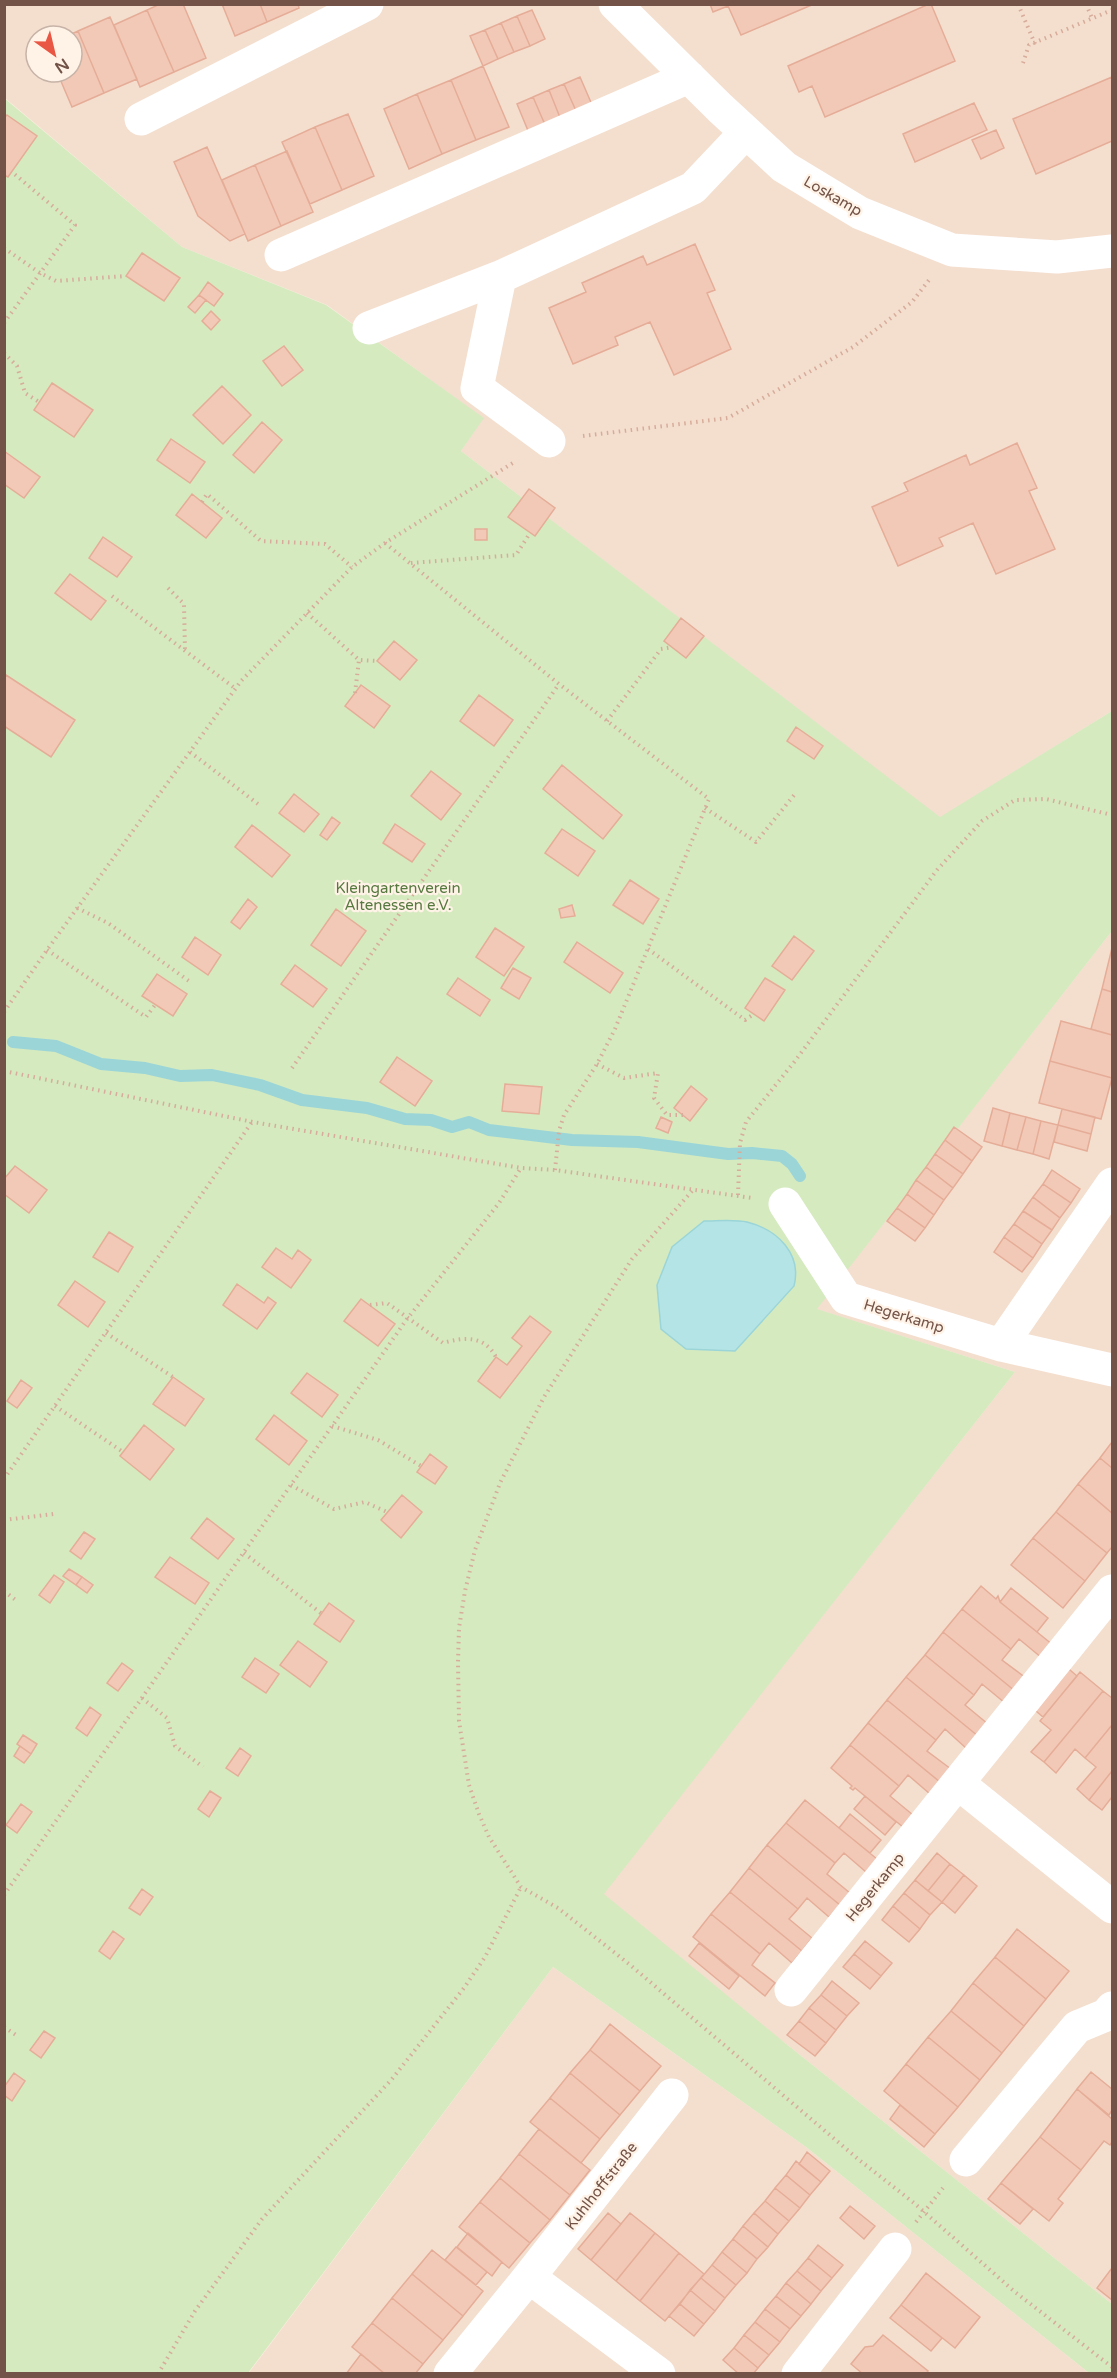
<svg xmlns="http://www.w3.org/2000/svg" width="1117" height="2378" font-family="'Varela Round',sans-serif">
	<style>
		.residential { fill: #f4dfcf; fill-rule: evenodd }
		.green { fill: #d5eabf }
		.water { fill: #b5e4e6; stroke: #9bd5d8; stroke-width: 1.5 }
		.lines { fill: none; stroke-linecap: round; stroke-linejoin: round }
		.stream { stroke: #9bd5d8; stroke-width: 12 }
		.building { fill: #f2c9b7; stroke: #e5ad98; stroke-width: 1.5 }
		.path { stroke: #d7ac9b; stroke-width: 4; stroke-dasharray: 1.5 4.5; stroke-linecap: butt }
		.minor { stroke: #fff; stroke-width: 33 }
		.labels { text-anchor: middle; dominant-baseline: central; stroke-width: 4.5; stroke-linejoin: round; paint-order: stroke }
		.street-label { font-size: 15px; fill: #735247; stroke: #fff3e7 }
		.park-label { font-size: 15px; fill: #56793f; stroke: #fff3e7 }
	</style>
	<rect width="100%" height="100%" fill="#fcefe0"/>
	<path class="residential" d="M5,5h1107v706l-172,107 -479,-367 22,-33 -156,-113 -145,-58 -177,-149zM36,36h36v36h-36z
		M1112,931v1373l-327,-261 -107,-75 -75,-74 412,-522 -199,-63z
		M553,1967l253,180 283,226 -841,1z"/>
	<path class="green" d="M4,98l178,149 144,58 158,113 -23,33 479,366 172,-106v220l-295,378 198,63 -411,522 181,149 327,261v69h-23l-283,-226 -253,-180 -305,406h-243z"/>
	<path class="water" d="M704,1221c13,0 30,-2 43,1 31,8 55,32 47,64l-59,65 -49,-2 -25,-20 -4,-44 15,-38z"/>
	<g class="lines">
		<path class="stream" d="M13,1042l43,4 45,18 44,4 35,8 32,-1 48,10 42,15 65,8 38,11 26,1 21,7 17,-5 20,8 83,10 66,2 90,12 24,-1 30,3 10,8 8,12"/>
	</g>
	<path class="building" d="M160,4h23l23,54 -32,14 -27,-62z
		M222,4h38l7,18 -32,14z
		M260,4h38l1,4 -32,14z
		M710,4h104l-73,31 -13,-29 -15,6z
		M929,4h2l24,57 -130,56 -13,-31 -13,6 -11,-26z
		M147,10l27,62 -34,15 -26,-62z
		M532,10l13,29 -15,7 -13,-30z
		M517,16l13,30 -16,6 -13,-29z
		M110,17l27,62 -33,14 -26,-62z
		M501,23l13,29 -16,7 -13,-29z
		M485,30l13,29 -15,7 -13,-30z
		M78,31l26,62 -32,14 -15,-35h15v-36h-5z
		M483,66l26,61 -33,13 -25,-60z
		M580,77l13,30 -16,6 -13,-29z
		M1112,77v64l-76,33 -23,-55z
		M451,80l25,60 -34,14 -25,-60z
		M564,84l13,29 -16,7 -12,-30z
		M549,90l12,30 -15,7 -13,-30z
		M417,94l25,60 -33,15 -25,-60z
		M533,97l13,30 -17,6 -12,-29z
		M974,103l13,27 -72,32 -12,-28z
		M348,114l26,62 -32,14 -27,-63z
		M7,115l30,21 -29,41 -4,-2v-57z
		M315,127l27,63 -32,14 -28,-62z
		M996,130l8,18 -23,11 -9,-19z
		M207,147l38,87 -15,7 -32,-25 -24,-54z
		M287,151l26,61 -32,14 -26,-61z
		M255,165l26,61 -33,15 -26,-61z
		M695,244l20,46 -8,3 24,56 -57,26 -24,-53 -35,15 3,8 -45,19 -24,-56 37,-16 -4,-9 61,-27 4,9z
		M142,253l38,25 -16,23 -38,-25z
		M208,282l15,12 -9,12 -15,-11z
		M199,295l7,5 -11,13 -7,-6z
		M211,311l9,9 -9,10 -9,-9z
		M284,346l19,24 -21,16 -19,-25z
		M52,383l41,27 -19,27 -40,-27z
		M222,386l29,29 -28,29 -30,-29z
		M262,422l20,18 -28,33 -21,-18z
		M171,439l34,23 -15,21 -33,-23z
		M1017,443l20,45 -8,3 26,58 -59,25 -23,-51 -34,15 4,8 -45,20 -26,-59 36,-16 -4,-8 62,-28 4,10z
		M4,451l36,26 -16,21 -20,-14z
		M529,489l26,19 -20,28 -27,-19z
		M192,494l30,24 -16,20 -30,-23z
		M475,529h12v11h-12z
		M103,537l29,20 -15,20 -28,-19z
		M70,574l36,27 -15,19 -36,-27z
		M681,618l23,18 -18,22 -22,-17z
		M394,641l23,19 -17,20 -23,-19z
		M6,675l69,45 -24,37 -47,-31v-48z
		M361,685l29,21 -16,22 -29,-22z
		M479,695l34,25 -19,26 -34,-25z
		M796,727l27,19 -9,13 -27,-18z
		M562,765l60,50 -19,24 -60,-50z
		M431,771l30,23 -20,26 -30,-24z
		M294,794l25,20 -15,18 -25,-19z
		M332,817l8,6 -13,17 -7,-5z
		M395,824l30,20 -13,18 -29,-19z
		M252,825l38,30 -18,22 -37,-30z
		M562,829l33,22 -17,25 -33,-23z
		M630,880l29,19 -16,25 -30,-19z
		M248,899l9,8 -17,22 -9,-7z
		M572,905l3,11 -14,2 -2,-9z
		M336,909l30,22 -25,35 -30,-21z
		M495,928l29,19 -20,29 -28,-19z
		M794,936l20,15 -22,29 -20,-14z
		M195,937l26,18 -13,20 -26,-18z
		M577,942l46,31 -13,20 -46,-31z
		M1112,948v44l-10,-3z
		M295,965l32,24 -14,18 -32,-23z
		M513,968l18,10 -12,21 -18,-11z
		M157,974l30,20 -14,22 -31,-20z
		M458,978l32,22 -10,16 -33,-22z
		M765,978l20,12 -21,31 -19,-13z
		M1102,989l10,3v43l-21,-6z
		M1061,1021l51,14v43l-62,-17z
		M397,1057l35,24 -17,25 -35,-24z
		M1050,1061l62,17 -11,41 -62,-16z
		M505,1084l37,3 -3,27 -37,-3z
		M691,1086l16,13 -17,22 -16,-13z
		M993,1108l17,5 -8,33 -18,-5z
		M1062,1109l33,8 -4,17 -33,-9z
		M1010,1113l16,4 -9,33 -15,-4z
		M661,1117l11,5 -4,11 -12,-5z
		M1026,1117l15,4 -8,33 -16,-4z
		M1041,1121l17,4 -9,34 -16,-5z
		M1058,1125l33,9 -4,17 -33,-9z
		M954,1127l28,20 -10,14 -27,-21z
		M945,1140l27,21 -9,13 -28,-20z
		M935,1154l28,20 -10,14 -27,-21z
		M15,1166l32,24 -18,23 -25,-19v-15z
		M926,1167l27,21 -9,12 -28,-20z
		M1052,1170l28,19 -9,14 -28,-19z
		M916,1180l28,20 -10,15 -27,-21z
		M1043,1184l28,19 -11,15 -27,-21z
		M907,1194l27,21 -9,13 -28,-20z
		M1033,1197l27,21 -8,12 -29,-19z
		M897,1208l28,20 -10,13 -28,-20z
		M1023,1211l29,19 -10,14 -28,-20z
		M1014,1224l28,20 -9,14 -29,-21z
		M109,1232l24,15 -15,25 -25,-15z
		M1004,1237l29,21 -11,14 -28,-20z
		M276,1248l16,11 6,-9 13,10 -20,28 -29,-21z
		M75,1281l30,21 -17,25 -30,-22z
		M237,1284l27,19 4,-6 8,6 -19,26 -34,-24z
		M361,1299l34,25 -17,22 -34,-25z
		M530,1316l21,16 -51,66 -22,-17 18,-24 11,8 15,-19 -10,-8z
		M307,1373l31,22 -16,22 -31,-24z
		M173,1377l31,22 -19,27 -32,-22z
		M21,1380l11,8 -15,20 -10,-7z
		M274,1415l33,26 -18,24 -33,-26z
		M144,1425l30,24 -24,31 -30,-24z
		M1112,1442v26l-12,-10z
		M430,1454l17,13 -12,17 -18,-12z
		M1100,1458l12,10v45l-34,-29z
		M1078,1484l34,29v34l-5,6 -51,-41z
		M402,1495l20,17 -21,26 -20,-18z
		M1056,1512l51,41 -22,28 -52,-43z
		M207,1518l27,21 -16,20 -27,-21z
		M84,1532l11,7 -14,20 -11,-8z
		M1033,1538l52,43 -22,27 -52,-43z
		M170,1557l39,26 -14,21 -40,-27z
		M69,1569l13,8 -6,8 -13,-9z
		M54,1575l10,7 -14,21 -11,-8z
		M82,1577l11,8 -6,8 -11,-8z
		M981,1586l15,13 2,-3 2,6 53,43 -11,13 -23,-19 -8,10 -49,-40z
		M1011,1588l37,30 -11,14 -37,-30z
		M329,1603l25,18 -14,21 -26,-18z
		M962,1609l49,40 -9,11 24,18 -11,13 -72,-59z
		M943,1632l72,59 -10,12 -23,-19 -8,11 -49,-40z
		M298,1641l29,21 -17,25 -30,-22z
		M925,1655l49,40 -9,10 23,19 -10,12 -72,-59z
		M255,1658l24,16 -13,19 -24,-16z
		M122,1663l11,8 -15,20 -11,-8z
		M1063,1664l14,12 -34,41 -13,-11z
		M1080,1672l23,19 -59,71 -13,-10 20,-22 -11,-9z
		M906,1677l72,59 -11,13 -22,-20 -9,11 -49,-40z
		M1103,1691l9,7v27l-27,33 -10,-9 -19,24 -12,-11z
		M887,1700l49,40 -9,11 24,18 -11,13 -72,-59z
		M90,1707l11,8 -14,21 -11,-8z
		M868,1723l72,59 -10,12 -22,-19 -9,11 -49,-41z
		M1112,1725v46l-23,29 -12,-11 19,-22 -11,-9z
		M23,1735l14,9 -6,10 -14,-10z
		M850,1745l49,41 -9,10 23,19 -10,12 -48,-39 -2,2 -3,-2 2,-2 -21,-18z
		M20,1746l11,8 -7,9 -10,-7z
		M240,1748l11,8 -13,20 -12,-8z
		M1112,1771v26l-10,13 -13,-10z
		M210,1791l11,7 -12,19 -11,-8z
		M865,1796l31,26 -11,13 -31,-26z
		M805,1800l72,59 -11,13 -22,-19 -9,10 -49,-40z
		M21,1804l11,8 -15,21 -11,-8z
		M850,1814l31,26 -11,13 -31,-25z
		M786,1823l49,40 -8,11 23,19 -10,12 -73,-60z
		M767,1845l73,60 -11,12 -22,-19 -9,11 -49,-41z
		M937,1853l13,11 -22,27 -13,-11z
		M950,1864l14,11 -22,27 -14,-11z
		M749,1868l49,41 -9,10 23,19 -10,13 -72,-59z
		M964,1875l13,11 -22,27 -13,-11z
		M915,1880l27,22 -12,13 -26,-22z
		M142,1889l11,8 -13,18 -11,-7z
		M730,1892l72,59 -10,12 -23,-20 -9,11 -49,-40z
		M904,1893l26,22 -10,14 -27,-23z
		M893,1906l27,23 -11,13 -27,-22z
		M711,1914l49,40 -8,11 23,18 -10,13 -72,-59z
		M1017,1929l52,42 -23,28 -51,-42z
		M113,1931l11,8 -14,20 -11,-8z
		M865,1941l27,22 -11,13 -27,-22z
		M699,1943l40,33 -10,13 -40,-33z
		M854,1954l27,22 -11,13 -27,-22z
		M995,1957l51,42 -22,27 -51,-43z
		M832,1981l27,22 -12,13 -26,-21z
		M973,1983l51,43 -22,27 -51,-42z
		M821,1995l26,21 -11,14 -27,-22z
		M809,2008l27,22 -10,13 -27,-22z
		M951,2011l51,42 -22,27 -52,-43z
		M799,2021l27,22 -11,13 -28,-21z
		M610,2024l51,42 -21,25 -50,-41z
		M44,2031l11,7 -14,20 -11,-8z
		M928,2037l52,43 -22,27 -52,-43z
		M590,2050l50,41 -20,24 -50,-42z
		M906,2064l52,43 -23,27 -51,-43z
		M1091,2072l21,17v21l-3,5 -32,-26z
		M14,2073l11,8 -13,20 -8,-6v-8z
		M570,2073l50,42 -20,24 -50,-41z
		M1077,2089l35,30v23l-2,3 -6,-4 -23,29 -41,-33z
		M550,2098l50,41 -19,24 -51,-41z
		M900,2105l35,29 -11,13 -34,-28z
		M539,2129l51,41 -20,25 -51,-41z
		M1040,2137l41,33 -23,29 5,4 -14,18 -48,-38z
		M807,2152l23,19 -9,11 -22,-18z
		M519,2154l51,41 -20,25 -50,-42z
		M796,2161l25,21 -11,13 -24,-20z
		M786,2175l24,20 -10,13 -25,-20z
		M500,2178l50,42 -20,23 -50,-41z
		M1001,2183l32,26 -13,15 -32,-25z
		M775,2188l25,20 -11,13 -24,-20z
		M765,2201l24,20 -11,13 -24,-21z
		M480,2202l50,41 -21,25 -50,-41z
		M850,2206l25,20 -11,13 -24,-21z
		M608,2213l13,11 -30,36 -13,-11z
		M630,2213l25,20 -39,48 -25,-21z
		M754,2213l24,21 -10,13 -25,-21z
		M743,2226l25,21 -11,12 -24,-20z
		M468,2233l34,29 -10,14 -35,-29z
		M655,2233l24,20 -39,48 -24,-20z
		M733,2239l24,20 -10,14 -25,-21z
		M818,2245l25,20 -11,13 -24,-20z
		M456,2247l31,25 -11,13 -31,-25z
		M432,2250l51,41 -20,25 -51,-42z
		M722,2252l25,21 -11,12 -24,-20z
		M679,2253l25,21 -39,47 -25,-20z
		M808,2258l24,20 -11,13 -24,-20z
		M712,2265l24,20 -11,13 -24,-20z
		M1112,2268v32l-15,-12z
		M797,2271l24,20 -10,13 -25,-21z
		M926,2273l54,44 -25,31 -54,-43z
		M412,2274l51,42 -20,24 -51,-42z
		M701,2278l24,20 -10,13 -25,-21z
		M786,2283l25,21 -10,12 -25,-20z
		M690,2290l25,21 -11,13 -24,-20z
		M776,2296l25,20 -11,13 -25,-20z
		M392,2298l51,42 -20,24 -51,-41z
		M680,2304l24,20 -10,12 -25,-20z
		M901,2305l41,33 -11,13 -41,-33z
		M765,2309l25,20 -10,13 -25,-20z
		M755,2322l25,20 -11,13 -25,-20z
		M372,2323l51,41 -8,10h-30l-33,-27z
		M744,2335l25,20 -11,13 -24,-20z
		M883,2335l45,36 -2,3h-63l-12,-10 14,-17 8,-1z
		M734,2348l24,20 -5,6h-14l-16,-14z
		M361,2354l24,20h-39z"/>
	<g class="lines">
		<path class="path" d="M1018,4l17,40
			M1086,4l6,14
			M1023,63l6,-18 83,-35
			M4,248l36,25 16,8 70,-5
			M4,323l71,-98 -63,-53
			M4,353l13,13 8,27 14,9
			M583,436l145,-18 125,-71 59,-45 17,-22
			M202,502l5,-8 54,47 64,3 27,23
			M385,543l174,141 150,115 -94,230 -18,35 -33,51 -5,16 -4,39
			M411,563l105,-8 14,-22
			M168,588l16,16 1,46
			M112,596l124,93
			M307,613l52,47 18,1
			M355,693l4,-33
			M607,721l54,-72 11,-2
			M190,752l68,52
			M705,808l51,34 39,-48
			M77,908l31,15 81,58
			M648,949l97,71 9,-6
			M47,950l99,67 9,-12
			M4,1012l43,-62 194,-269 111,-114 33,-24 131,-82
			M597,1064l27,14 34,-5 -4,25 13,17h16
			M292,1068l267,-384
			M4,1071l249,51 268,46 34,2 197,28
			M692,1191l-60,68 -88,138 -44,86 -25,67 -10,41 -6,37 -1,34 1,59 10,64 10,29 10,23 32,50 37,21 71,56 229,195 56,44 101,89 97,75
			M738,1195l2,-52 6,-21 49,-61 142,-191 45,-49 33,-21 31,-1 66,16
			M370,1305l17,-2 56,40c21,-6 41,-8 53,14
			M106,1333l67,44
			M55,1406l68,46
			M332,1426l46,14 43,26
			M4,1479l248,-357
			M291,1485l43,24 31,-7 22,10
			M4,1520l50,-6
			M244,1553l78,61
			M4,1591l13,10
			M142,1698l25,20 8,28 28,21
			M4,1895l403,-576 92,-116 22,-35
			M4,2027l15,10
			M916,2222l27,-34
			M158,2374l37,-63 67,-92 130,-140 72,-91 21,-31 36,-70"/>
		<path class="minor" d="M615,4l105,104 64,59 76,46 92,37 105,7 55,-6
			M141,119l226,-115
			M281,255l408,-178
			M369,328l131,-51
			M549,441l-72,-53 23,-111 193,-89 53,-56
			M785,1204l61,94 155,47 111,25
			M1001,1345l111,-161
			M959,1784l153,123
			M791,1990l321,-399
			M966,2160l111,-133 29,-12 6,-7
			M450,2374l79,-97
			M659,2374l-130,-97 143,-182
			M798,2374l97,-125"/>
	</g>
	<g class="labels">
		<g class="street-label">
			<text transform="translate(833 196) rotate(30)">Loskamp</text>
			<text transform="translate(904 1316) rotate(17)">Hegerkamp</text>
			<text transform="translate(875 1887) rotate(-51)">Hegerkamp</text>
			<text transform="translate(601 2186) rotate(-52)">Kuhlhoffstraße</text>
		</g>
		<g class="park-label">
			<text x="398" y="888">Kleingartenverein<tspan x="398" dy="17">Altenessen e.V.</tspan></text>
		</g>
	</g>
	<rect width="1117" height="2378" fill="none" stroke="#735247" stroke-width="12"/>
	<g transform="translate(54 54) rotate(146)"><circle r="28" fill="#fff3e7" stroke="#c7b3a7" stroke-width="1.5"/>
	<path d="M0-4.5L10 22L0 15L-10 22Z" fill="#e95643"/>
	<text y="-9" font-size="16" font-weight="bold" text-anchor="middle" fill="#735247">N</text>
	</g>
</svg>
